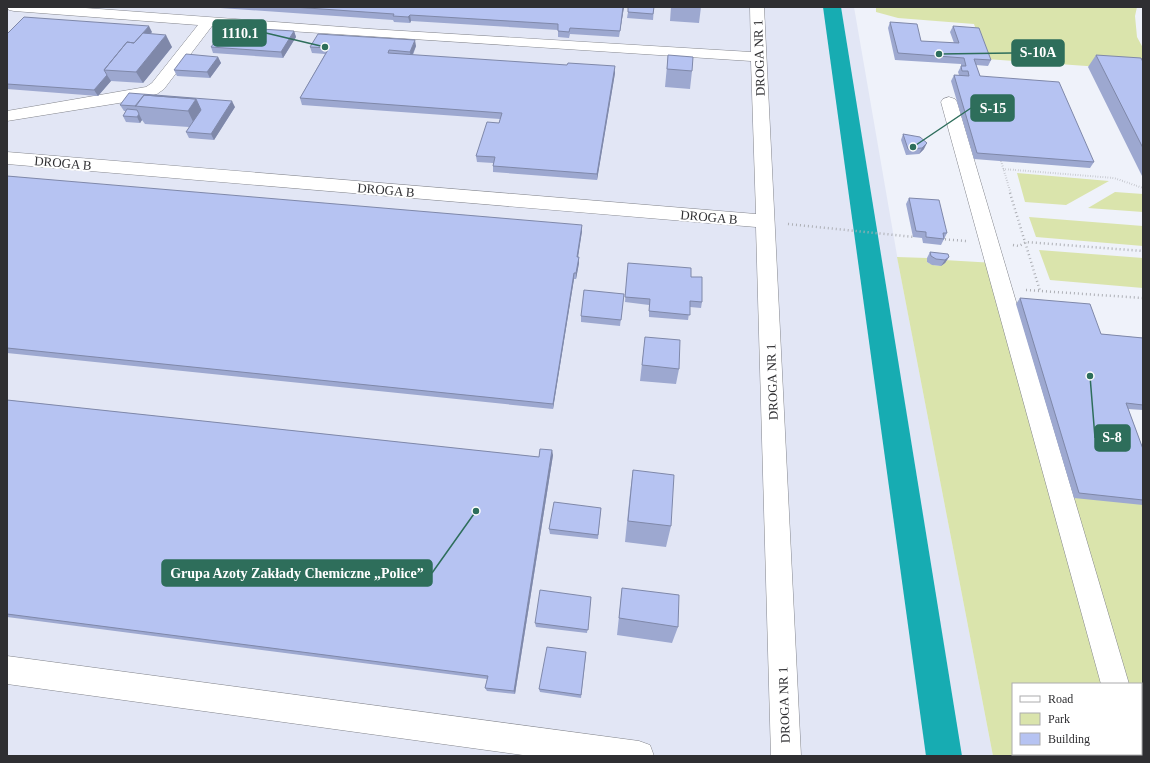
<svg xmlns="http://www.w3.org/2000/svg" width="1150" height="763" font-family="Georgia,serif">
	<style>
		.built { fill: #e2e6f5 }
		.green { fill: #dae4ac; fill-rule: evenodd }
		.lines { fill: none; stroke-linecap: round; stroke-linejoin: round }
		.canal { fill: #17acb2; fill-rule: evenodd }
		.minor-casing { stroke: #83858c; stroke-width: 1 }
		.path-far1 { stroke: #adafb5; stroke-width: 2; stroke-dasharray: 0.5 2; stroke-linecap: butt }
		.path { stroke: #adafb5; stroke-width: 2.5; stroke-dasharray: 1 3; stroke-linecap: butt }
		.minor { fill: #fff; fill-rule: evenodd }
		.wall { fill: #9da8d0 }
		.shaded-wall { fill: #7f88a9 }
		.building { fill: #b6c3f2; stroke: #7f88a9 }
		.labels { text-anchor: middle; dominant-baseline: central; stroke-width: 4; stroke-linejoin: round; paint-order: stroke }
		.street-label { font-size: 13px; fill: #2f2f32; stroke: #fff }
		.leader { fill: none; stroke: #2e6e5b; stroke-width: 1.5 }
		.callout-dot { fill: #2e6e5b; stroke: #fff; stroke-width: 1.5 }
		.callout { fill: #2e6e5b; stroke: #2e6e5b; stroke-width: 1.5 }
		.callout-label { font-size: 14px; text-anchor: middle; font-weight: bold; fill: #fff }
	</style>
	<rect width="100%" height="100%" fill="#eff2fa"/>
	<path class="built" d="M7,7h847l45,260 94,489h-986z"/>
	<path class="green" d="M876,7h261l-2,9 2,21 6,11v22l-157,-11 -12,-35 -76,-6 -22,-6z
		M1017,173l92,8 -43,24 -41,-3z
		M1115,192l28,2v18l-55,-4z
		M1029,217l114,9v20l-107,-9z
		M1039,250l104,8v30l-93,-8z
		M897,257l30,1v4c6,4 12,5 18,1l-1,-3 51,3 8,30 140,212v251h-150zM1013,684h128v70h-128z"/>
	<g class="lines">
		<path class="canal" d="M823,7h18l121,749h-36z"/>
		<defs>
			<path id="minor" d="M7,7h65l298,22 381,23 -1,-45h14l37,749h-30l-15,-529 -749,-63v-12l749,62 -5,-153 -539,-35 -48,63 -7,5 -32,8 -118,19v-10l139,-24 6,-4 46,-58 -184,-14 -5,-1z
				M949,97l6,2 2,3 172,582h-28l-160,-582 2,-3z
				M7,656l632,85 11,4 4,11h-124l-523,-72z
				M1141,742h2v14h-23v-2h21z"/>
		</defs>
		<use href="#minor" class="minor-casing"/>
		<path class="path-far1" d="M1001,161l10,33
			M1003,169l111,9 29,10"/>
		<path class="path" d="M1010,193l30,98
			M788,224l126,13
			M941,239l25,2
			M1013,245l6,1 7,-4 117,9
			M1026,290l117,8"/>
		<use href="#minor" class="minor"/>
	</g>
	<path class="wall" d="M206,7h418l-5,30 -49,-3 -1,4 -11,-1v-7l-147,-9 -1,2 -16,-1 -1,-2z
		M654,7l-1,13 -26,-2 1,-6z
		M671,7h30l-2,16 -29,-2z
		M890,22l31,19 33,2 -4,-11 3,-6 38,34 -3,6 -12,-1 4,11 114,86 -4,6 -116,-9 -23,-78 3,-6h5l-1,-3 3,-6v-2l-66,-4 -7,-32z
		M294,31l2,6 -13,21 -70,-5 -2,-6z
		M152,32l-2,2 22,13 -29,36 -32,-2 -13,15 -91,-7v-55z
		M1016,41l24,13 -4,6 -19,-2 -4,-11z
		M416,46l-3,9 202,18 -18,107 -104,-8v-9l-16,-1 -1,-6 23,-33 1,-4 -198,-14 -2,-7 25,-44 -13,-1 -2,-6z
		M668,55l24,16 -2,18 -25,-2z
		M1096,55l47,7v116l-55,-111z
		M218,57l3,6 -11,15 -33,-2 -3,-6z
		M120,105l115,2 -21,33 -25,-2 -3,-6 3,-5 -44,-3 -3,-4 -2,3 -14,-1 -3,-6 3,-5h-2z
		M903,134l21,15 -5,5 -13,1 -5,-15z
		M7,176l575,55 -4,26h1v6l-3,16h-2l-21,130 -546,-56z
		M909,198l38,35 -6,12 -18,-2 -1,-5 -9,-1 -7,-33z
		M930,252l19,5 -4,6 -4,3 -9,-1 -5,-3v-4z
		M628,263l63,14 11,25 -1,6 -11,-1 -2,13 -39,-3v-12l-24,-3z
		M624,294l-4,32 -39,-4v-6z
		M1020,298l81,36 42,4v72l-15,-1 15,40v56l-69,-7 -58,-194z
		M645,337l34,32 -3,15 -36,-3z
		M7,400l532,57 14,-2 -38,239 -28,-3 -2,-3 2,-9 -480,-62z
		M633,470l38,56 -5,21 -41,-5 5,-49z
		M601,508l-3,31 -48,-5 -1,-5z
		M622,588l56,39 -6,16 -55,-8 3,-28z
		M591,597l-4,36 -51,-6 -1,-4z
		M586,655l-5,43 -41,-6 -1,-3z"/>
	<path class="shaded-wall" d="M623,7h1l-5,30 1,-6z
		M410,15l1,6 -1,2 -2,-6z
		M149,26l3,6 -5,5 -7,-1z
		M294,31l2,6 -13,21 -2,-6z
		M166,35l6,12 -29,36 -7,-11z
		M415,40l1,6 -5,12 -1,-6z
		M218,57l3,6 -11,15 -3,-6z
		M615,66v7l-18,107v-6z
		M107,75l4,6 -13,15 -4,-6z
		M196,99l8,17 -8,12 -8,-17z
		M232,101l3,6 -21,33 -3,-6z
		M139,114l3,6 -2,3 -3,-6z
		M927,143l-3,6 -5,5 3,-6z
		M582,225v6l-5,32v-6z
		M579,257v6l-3,16v-6z
		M949,257l-4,6 -4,3 4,-6z
		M574,273v6l-21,130v-5z
		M552,450l1,5 -38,239 -1,-3z"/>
	<path class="building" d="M293,7h330l-3,24 -50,-3 -1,4 -11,-1v-7l-148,-9 -2,2 -15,-1 1,-2z
		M628,7h26l-1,7 -25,-2z
		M24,17l125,9 -15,17 -7,-1 -23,28 3,5 -13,15 -87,-6v-50z
		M890,22l27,2 4,17 38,2 -6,-17 26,2 12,32 -17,-1 6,17 79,6 35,80 -117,-9 -23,-78 15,1 -1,-5h-6l-1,-5h5l-2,-8 -66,-5z
		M226,27l68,4 -13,21 -70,-5z
		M143,33l23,2 -30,37 -32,-2 23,-28 7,1z
		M318,34l97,6 -5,12 -21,-2 -1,3 179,12 1,-2 47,3 -18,108 -104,-8 2,-9 -19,-1 11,-34 12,1 3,-10 -202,-15 29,-50 -19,-1z
		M186,54l32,3 -11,15 -33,-2z
		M668,55l25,2 -1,14 -25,-2z
		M1096,55l45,3 2,4v86z
		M129,93l103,8 -21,33 -25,-2 15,-22 -5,-11 -52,-4 -8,11 -16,-1z
		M144,95l52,4 -8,12 -53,-5z
		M127,109l10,1 2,4 -2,3 -14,-1z
		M903,134l17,3 7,6 -5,5 -14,1z
		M7,176l575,49 -5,32h2l-3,16h-2l-21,131 -546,-56z
		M909,198l30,2 8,33h-4l1,6 -18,-2v-5l-10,-1z
		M930,252l18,2 1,3 -4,3 -9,-1 -5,-3z
		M628,263l63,5v9h11v25l-12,-1v14l-41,-4 1,-12 -25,-2z
		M584,290l40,4 -3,26 -40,-4z
		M1020,298l70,6 11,30 42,4v67l-17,-2 17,46v51l-64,-7z
		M645,337l35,3 -1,29 -37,-4z
		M7,400l532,57 1,-8 12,1 -38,241 -29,-3 3,-12 -481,-62z
		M633,470l41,5 -3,51 -43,-5z
		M554,502l47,6 -3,27 -49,-6z
		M622,588l57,7 -1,32 -59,-9z
		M540,590l51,7 -3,33 -53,-7z
		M547,647l39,5 -5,43 -42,-6z"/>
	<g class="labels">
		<g class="street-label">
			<text transform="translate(759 58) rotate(-92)">DROGA NR 1</text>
			<text transform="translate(63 163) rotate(5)">DROGA B</text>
			<text transform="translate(386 190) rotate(5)">DROGA B</text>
			<text transform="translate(709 217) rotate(5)">DROGA B</text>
			<text transform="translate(772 382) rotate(-92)">DROGA NR 1</text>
			<text transform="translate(784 705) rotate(-92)">DROGA NR 1</text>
		</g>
	</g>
	<path class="leader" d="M325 47L266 33M939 54L1012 53M913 147L971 108M1090 376L1095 438M476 511L432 573"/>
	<g class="callout-dot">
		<circle cx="325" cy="47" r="4"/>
		<circle cx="939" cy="54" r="4"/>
		<circle cx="913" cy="147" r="4"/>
		<circle cx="1090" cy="376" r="4"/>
		<circle cx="476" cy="511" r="4"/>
	</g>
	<g class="callout">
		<rect x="213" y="20" width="53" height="26" rx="4"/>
		<rect x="1012" y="40" width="52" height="26" rx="4"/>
		<rect x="971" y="95" width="43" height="26" rx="4"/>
		<rect x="1095" y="425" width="35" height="26" rx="4"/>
		<rect x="162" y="560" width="270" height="26" rx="4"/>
	</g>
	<g class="callout-label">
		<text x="240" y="38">1110.1</text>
		<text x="1038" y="57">S-10A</text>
		<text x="993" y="113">S-15</text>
		<text x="1112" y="442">S-8</text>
		<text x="297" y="578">Grupa Azoty Zakłady Chemiczne „Police”</text>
	</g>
	<rect width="1150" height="763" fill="none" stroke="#2f2f32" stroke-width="16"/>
	<rect x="1012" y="683" width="130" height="72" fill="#ffffff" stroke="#acacad"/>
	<rect x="1020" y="696" width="20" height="6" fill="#ffffff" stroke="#acacad"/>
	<text x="1048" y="703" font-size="12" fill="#2f2f32">Road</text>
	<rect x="1020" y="713" width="20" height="12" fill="#dae4ac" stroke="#acacad"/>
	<text x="1048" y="723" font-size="12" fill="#2f2f32">Park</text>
	<rect x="1020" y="733" width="20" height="12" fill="#b6c3f2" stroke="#acacad"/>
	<text x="1048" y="743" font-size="12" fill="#2f2f32">Building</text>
</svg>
